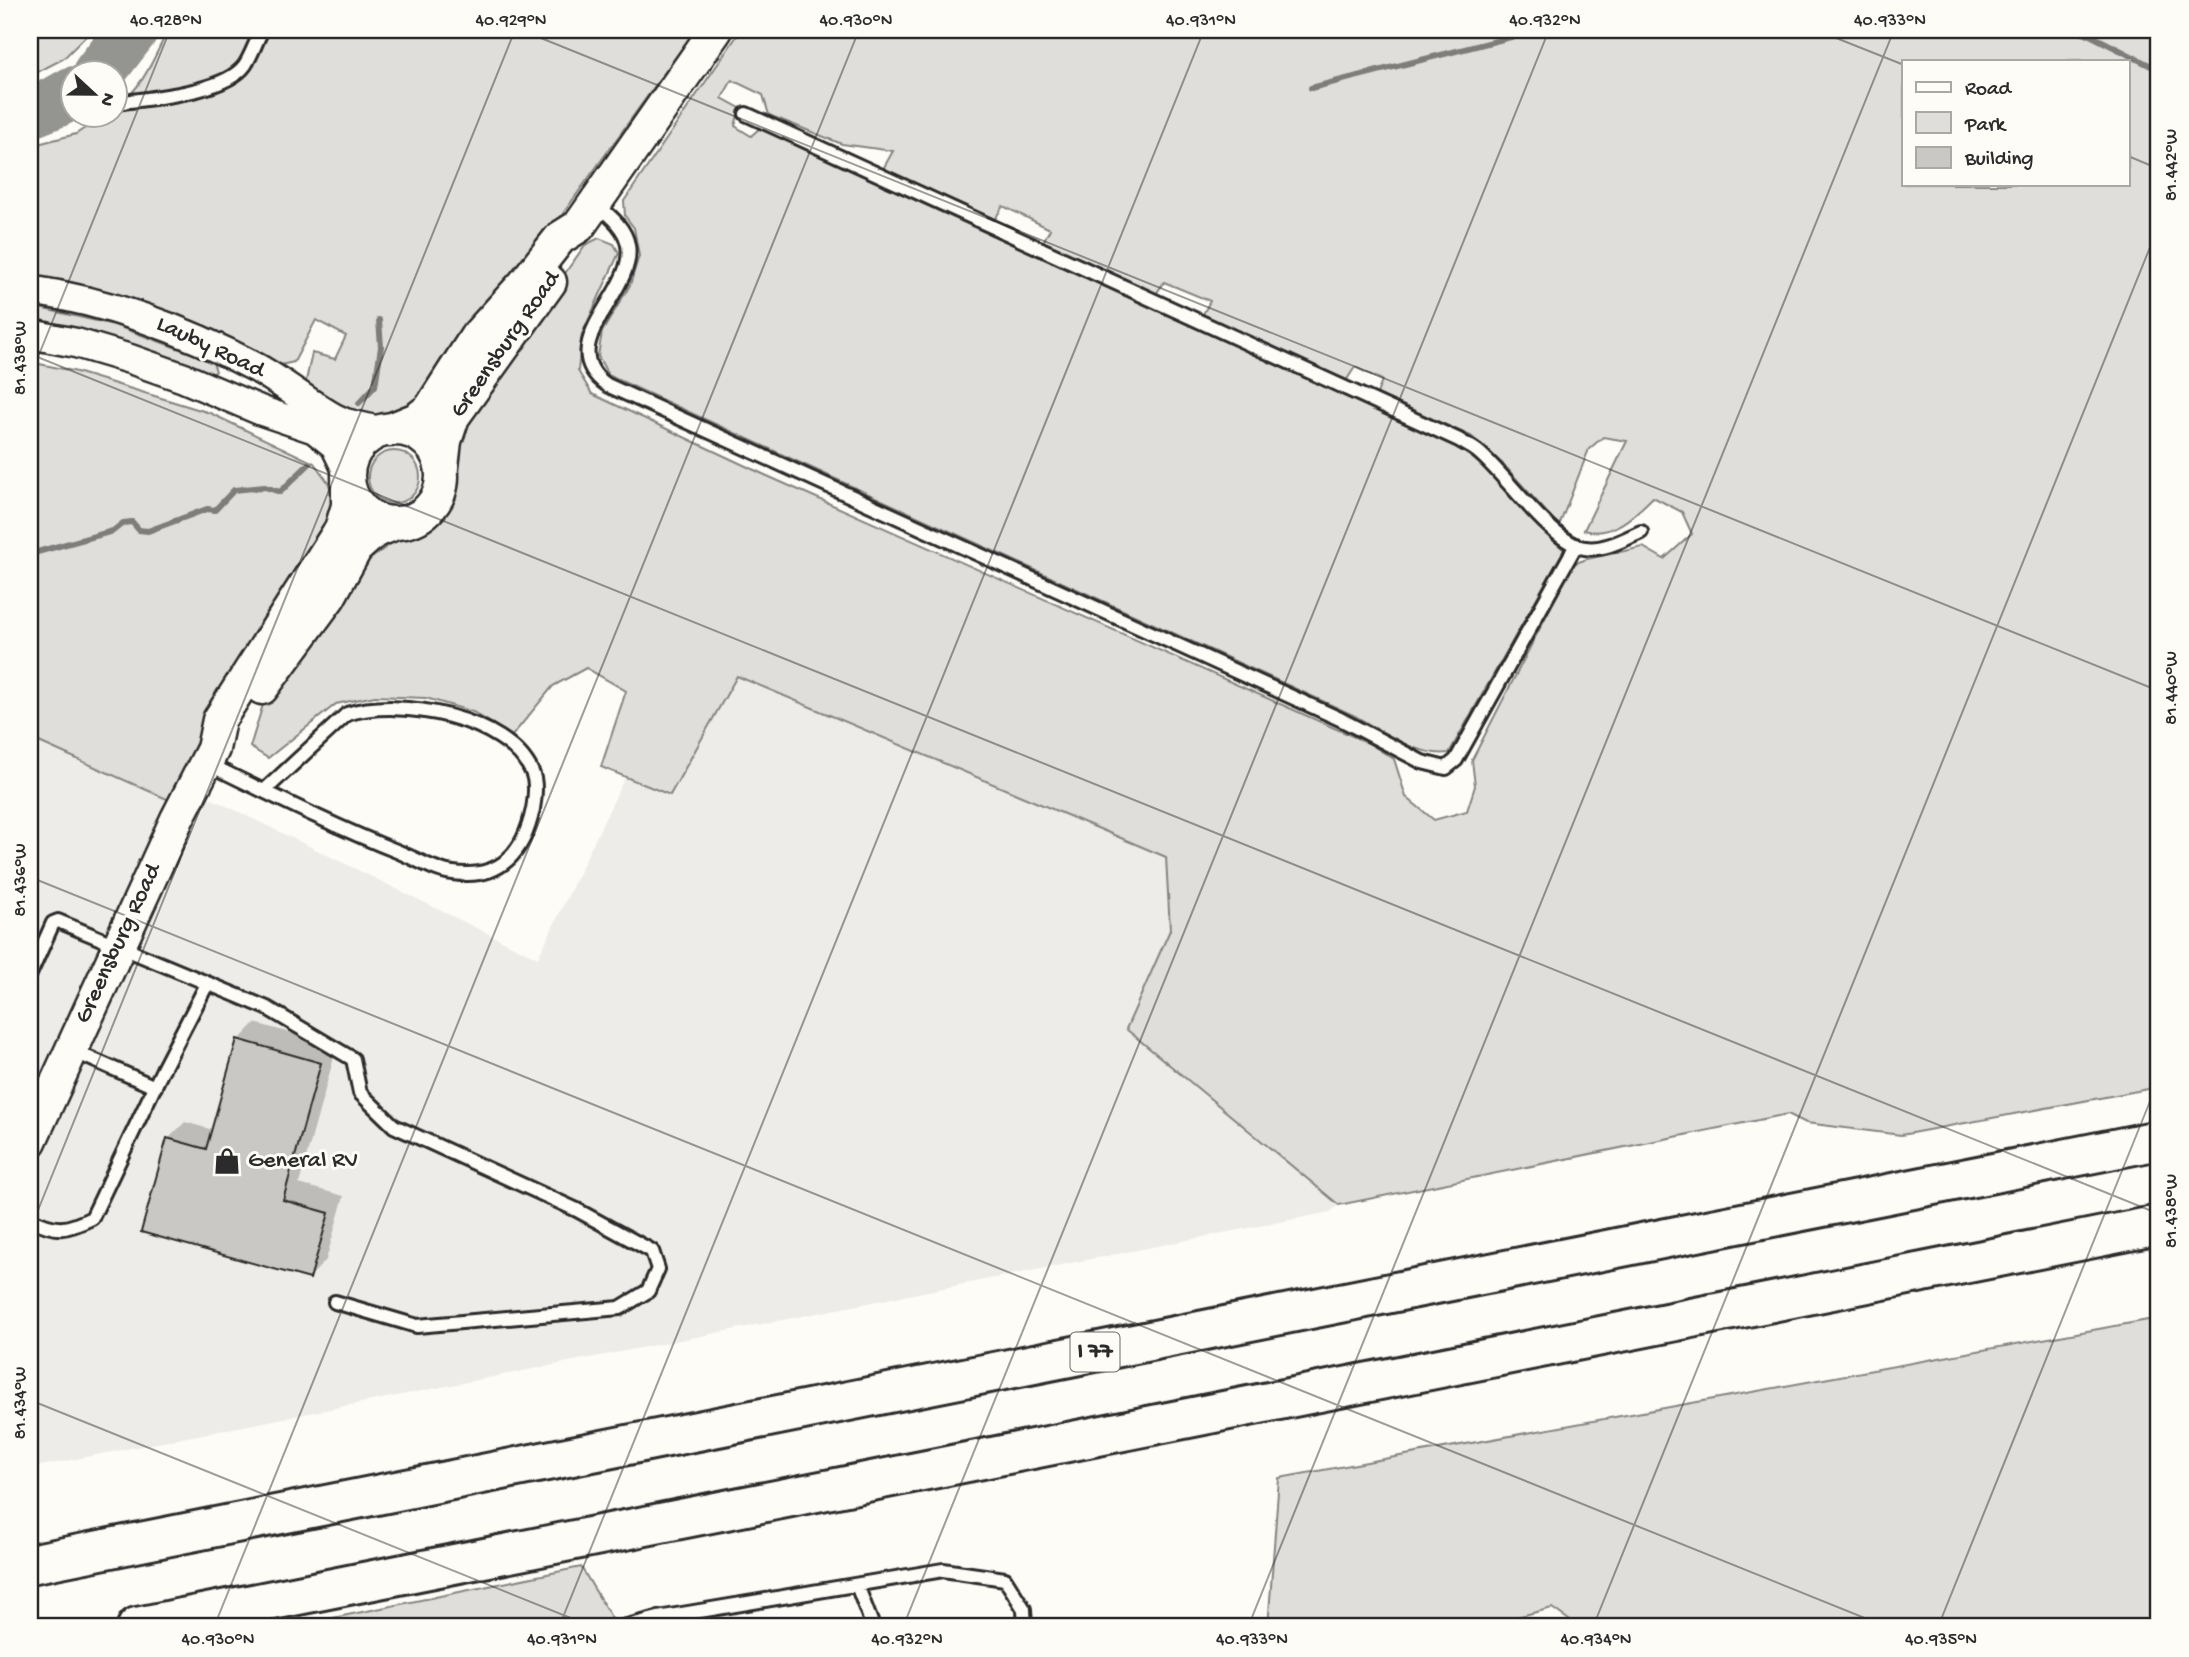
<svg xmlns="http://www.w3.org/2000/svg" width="2189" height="1657" font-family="'Gochi Hand',sans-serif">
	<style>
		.built { fill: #edece8 }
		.green { fill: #dfdeda; stroke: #858482; stroke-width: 2; fill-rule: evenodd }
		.shadow { fill: #0003 }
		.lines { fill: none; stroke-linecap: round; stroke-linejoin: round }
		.stream { stroke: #7e7d7b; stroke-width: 6 }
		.taxiway { stroke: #949491; stroke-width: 52 }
		.building { fill: #c9c8c4; stroke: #2b2b2b; stroke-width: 2 }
		.service-casing { stroke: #2b2b2b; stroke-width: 18 }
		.tertiary-casing { stroke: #2b2b2b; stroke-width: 33 }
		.secondary-casing { stroke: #2b2b2b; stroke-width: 37 }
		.motorway-casing { stroke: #2b2b2b; stroke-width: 44 }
		.service { stroke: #fdfcf7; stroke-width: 12 }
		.tertiary { stroke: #fdfcf7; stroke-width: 28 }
		.secondary { stroke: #fdfcf7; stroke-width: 32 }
		.motorway { stroke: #fdfcf7; stroke-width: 38 }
		.ticks { fill: none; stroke: #2b2b2b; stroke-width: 2; stroke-opacity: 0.45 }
		.labels { text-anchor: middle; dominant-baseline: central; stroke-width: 6; stroke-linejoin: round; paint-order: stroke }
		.shield { fill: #fdfcf7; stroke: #6a6a68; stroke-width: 2 }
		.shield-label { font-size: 23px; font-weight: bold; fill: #2b2b2b }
		.street-label { font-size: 24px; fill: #2b2b2b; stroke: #fdfcf7 }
		.poi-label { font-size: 24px; fill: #2b2b2b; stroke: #fdfcf7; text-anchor: start }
		.neatline { fill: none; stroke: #2b2b2b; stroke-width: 2.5 }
		.ticks-label { font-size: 18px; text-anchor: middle; fill: #2b2b2b }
	</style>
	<rect width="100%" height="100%" fill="#fdfcf7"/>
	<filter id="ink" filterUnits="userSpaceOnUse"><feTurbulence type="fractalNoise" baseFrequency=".0143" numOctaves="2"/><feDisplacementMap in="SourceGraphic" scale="14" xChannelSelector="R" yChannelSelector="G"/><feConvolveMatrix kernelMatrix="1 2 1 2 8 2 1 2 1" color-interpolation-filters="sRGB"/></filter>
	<g filter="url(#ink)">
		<path class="built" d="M737,676l429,181 5,73 -45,99 213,176 -9,7 -1300,256v-293l172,-381 336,164 87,-181 45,18z
			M30,738l139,62 -139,304z"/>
		<path class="green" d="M30,30h62l-29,29 -33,17z
			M168,30h527l-269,374 -26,15 -30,1 -56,-21 -8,-18 6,-28 23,6 11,-23 -30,-16 -22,42 -27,6 -73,-47 -164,-44v-131l46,-12 27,-18h13v-9c27,-19 38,-49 52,-77z
			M741,30h1418v1057l-258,48 -95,-12 -18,-9 -449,91 -213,-176 44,-99 -4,-73 -429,-181 -67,119 -69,-28 25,-76 -40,-23 -33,18 -41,50 -39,-24 -47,-14 -51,-2 -39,8 -68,54 -18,-11 15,-49 96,-132 35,-26 31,-8 27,-37 1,-46 12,-37 118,-167 14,-7 15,6 5,9 -37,81 -4,37 14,23 173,81 603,268 26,16 12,38 28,23 33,-9 8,-25 -3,-26 101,-196 14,-5 56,-12 21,12 28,-25 -10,-22 -29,-15c-19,19 -41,41 -69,33l43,-89 -24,-4 -14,12 -30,77 -55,-61 -33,-29 -94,-42 5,-14 -27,-13 -9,14 -144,-65 8,-15 -46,-19 -8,12 -113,-52 7,-13 -47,-23 -8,13 -112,-50 10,-18 -51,-7 -73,-29 -6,-20 -31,-15 -10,18 18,10 -5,18 16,10 10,-9 692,317c22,15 41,31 58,50 18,19 33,39 53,56l-115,203c-33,4 -68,-23 -96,-38l-745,-340 -10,-19 4,-24 28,-47 9,-29 -5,-28 -9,-12 -1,-15zM1904,61h224v123h-224z
			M30,306l84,19 93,34 6,4 3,8 -6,6 -180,-51z
			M30,362l43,9 137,42 104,50 14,19 6,17 -9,33 -156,268 -139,-62z
			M368 477a26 26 0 1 1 52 0a26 26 0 1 1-52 0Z
			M2159,1318v309h-580l-27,-19 -59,15 -1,4h-224l11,-149z
			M581,1567l36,60h-328z"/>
		<path class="shadow" d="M255,1023l82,23 -38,138 45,12 -18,64 -16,17 -142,-138 17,-17 28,8 26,-90z"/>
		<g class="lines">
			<path class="stream" d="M2073,30l17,5 69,35
				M1311,88l228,-58
				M359,403l16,-17 6,-39 -2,-27
				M30,554l83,-23 10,-8 9,-1 7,8 9,1 59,-22 8,1 19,-20 31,-3 15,5 29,-28"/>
			<path class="taxiway" d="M98,74l34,-44
				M30,112l28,-11 16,-9"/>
		</g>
		<path class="building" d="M237,1039l84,24 -38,137 46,13 -19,66 -169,-47 26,-94 39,11z"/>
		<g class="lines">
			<defs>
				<path id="service" d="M116,103c33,-5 109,-10 129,-38 7,-11 11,-24 17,-35
					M746,114l713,326c6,4 13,7 18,11 28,22 75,93 108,97 19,3 40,-9 56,-16
					M596,204c13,11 29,23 32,41 9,47 -78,100 -21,140l733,334 82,43 24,6 10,-8 120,-215
					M206,763c64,31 127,63 193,89 17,7 36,19 54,21 48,7 71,-21 80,-64 2,-11 4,-26 -1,-37 -25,-55 -133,-75 -185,-58l-83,77
					M30,974l23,-51 5,-2 209,87 86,51 7,34 34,33 183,84 75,41 6,18 -10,22 -28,17 -203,18 -82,-24
					M71,1050l84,37
					M30,1219c27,13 35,12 62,-1l71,-149 44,-85
					M857,1585l16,42
					M623,1627l35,-9 285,-48 62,9 19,30 1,18"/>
				<path id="tertiary" d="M30,290c80,12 156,40 227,78 27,15 50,35 77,50l11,5 34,8
					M30,334l46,9 54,16 54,19 78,33 53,18 20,16 12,25"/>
				<path id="secondary" d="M348 476a47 47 0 1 1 94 0a47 47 0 1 1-94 0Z
					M390,430l27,-11 13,-10 46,-72 48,-53 36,-46 19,-12 137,-196
					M442,467l3,-26 8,-24 97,-135
					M262,688l67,-91 27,-49 18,-16 22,-9
					M30,1141l147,-322 36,-70 6,-29 122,-191 7,-23v-24"/>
				<path id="motorway" d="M30,1564l2129,-424
					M137,1627l2022,-402"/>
			</defs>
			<use href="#service" class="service-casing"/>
			<use href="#tertiary" class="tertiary-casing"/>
			<use href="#secondary" class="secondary-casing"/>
			<use href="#motorway" class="motorway-casing"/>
			<use href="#service" class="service"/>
			<use href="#tertiary" class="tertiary"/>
			<use href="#secondary" class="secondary"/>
			<use href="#motorway" class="motorway"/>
		</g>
	</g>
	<path class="ticks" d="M521,30l1638,661M1816,30l88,35M2128,156l31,13M30,354l2129,860M30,377l140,-347M30,877l1857,750M30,1230l485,-1200M30,1400l563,227M214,1627l645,-1597M559,1627l645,-1597M903,1627l646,-1597M1248,1627l646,-1597M1593,1627l566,-1402M1938,1627l221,-548"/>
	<defs>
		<symbol id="shop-bare" viewBox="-9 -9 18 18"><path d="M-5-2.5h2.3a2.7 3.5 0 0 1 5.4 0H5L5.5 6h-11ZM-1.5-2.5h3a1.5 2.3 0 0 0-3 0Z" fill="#2b2b2b" stroke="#fdfcf7" stroke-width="2.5" paint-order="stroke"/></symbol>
	</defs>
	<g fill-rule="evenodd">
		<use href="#shop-bare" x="208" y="1142" width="38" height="38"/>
	</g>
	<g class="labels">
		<rect class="shield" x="1070.5" y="1332.5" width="49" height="39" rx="5"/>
		<g class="shield-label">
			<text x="1095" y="1352">I 77</text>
		</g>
		<g class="street-label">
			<text transform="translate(506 345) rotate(-55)">Greensburg Road</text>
			<text transform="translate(210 348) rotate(25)">Lauby Road</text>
			<text transform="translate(119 944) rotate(-65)">Greensburg Road</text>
		</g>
		<g class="poi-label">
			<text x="248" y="1161">General RV</text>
		</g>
	</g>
	<rect width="2189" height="1657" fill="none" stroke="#fdfcf7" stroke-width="77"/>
	<rect x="1902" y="60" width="228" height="126" fill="#fdfcf7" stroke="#a9a8a5" stroke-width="2"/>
	<rect x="1916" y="82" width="35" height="10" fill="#fdfcf7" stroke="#a9a8a5" stroke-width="2"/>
	<text x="1965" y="94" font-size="21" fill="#2b2b2b">Road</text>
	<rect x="1916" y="112" width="35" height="21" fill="#dfdeda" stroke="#a9a8a5" stroke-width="2"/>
	<text x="1965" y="130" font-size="21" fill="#2b2b2b">Park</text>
	<rect x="1916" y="147" width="35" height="21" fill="#c9c8c4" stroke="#a9a8a5" stroke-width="2"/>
	<text x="1965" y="164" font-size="21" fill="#2b2b2b">Building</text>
	<g transform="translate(94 94) rotate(112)"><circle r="33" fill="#fdfcf7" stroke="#a9a8a5" stroke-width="2"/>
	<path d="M0-5L12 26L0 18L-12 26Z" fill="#2b2b2b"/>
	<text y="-10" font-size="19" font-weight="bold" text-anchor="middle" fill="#2b2b2b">N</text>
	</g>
	<rect x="38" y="38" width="2112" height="1580" class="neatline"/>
	<g class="ticks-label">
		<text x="166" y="25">40.928°N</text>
		<text x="511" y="25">40.929°N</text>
		<text x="856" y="25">40.930°N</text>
		<text x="1201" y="25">40.931°N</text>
		<text x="1545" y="25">40.932°N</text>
		<text x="1890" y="25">40.933°N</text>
		<text transform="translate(2170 165) rotate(-90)" y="6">81.442°W</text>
		<text transform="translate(19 358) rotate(-90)" y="6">81.438°W</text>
		<text transform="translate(2170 688) rotate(-90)" y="6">81.440°W</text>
		<text transform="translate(19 880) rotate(-90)" y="6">81.436°W</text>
		<text transform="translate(2170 1211) rotate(-90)" y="6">81.438°W</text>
		<text transform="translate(19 1403) rotate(-90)" y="6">81.434°W</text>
		<text x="218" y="1644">40.930°N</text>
		<text x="562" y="1644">40.931°N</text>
		<text x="907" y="1644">40.932°N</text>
		<text x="1252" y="1644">40.933°N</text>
		<text x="1596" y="1644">40.934°N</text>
		<text x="1941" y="1644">40.935°N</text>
	</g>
</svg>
